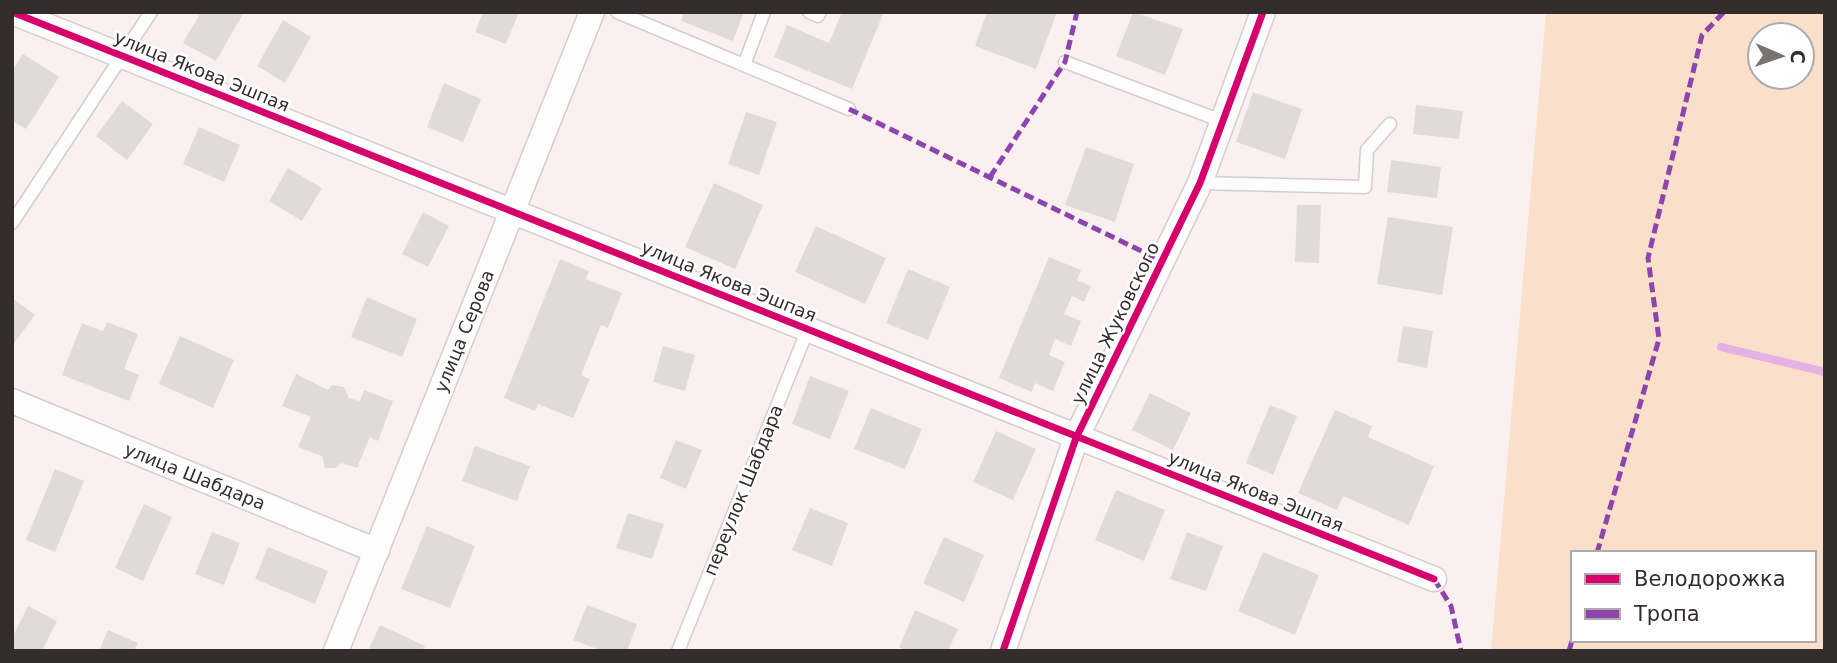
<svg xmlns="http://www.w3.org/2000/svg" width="1837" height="663" font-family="'DejaVu Sans',sans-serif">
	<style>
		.green { fill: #fae0ca; fill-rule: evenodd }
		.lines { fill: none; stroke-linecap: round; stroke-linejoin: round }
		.stream { stroke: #e4b1e3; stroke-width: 8 }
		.building { fill: #e1dadb }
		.lane-casing { stroke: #d5cdcd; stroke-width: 15 }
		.street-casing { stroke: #d5cdcd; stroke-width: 27 }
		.lane { stroke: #fefdfd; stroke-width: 12 }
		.street { stroke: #fefdfd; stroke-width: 24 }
		.quiet { stroke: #8e44ad; stroke-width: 5; stroke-dasharray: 10 5; stroke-linecap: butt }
		.cycleway-casing { stroke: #fff; stroke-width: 11 }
		.cycleway { stroke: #d6006c; stroke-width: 7 }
		.labels { text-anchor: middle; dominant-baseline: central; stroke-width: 5; stroke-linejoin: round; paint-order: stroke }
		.street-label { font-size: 18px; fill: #352d2d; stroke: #fff }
	</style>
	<rect width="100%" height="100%" fill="#faf0f0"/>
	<path class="green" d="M1546,12h279v639h-334zM1760,35h42v42h-42zM1573,553h241v87h-241z"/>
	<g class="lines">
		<path class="stream" d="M1721,347l104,25"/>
	</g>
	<path class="building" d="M201,12h43l-28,49 -33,-18z
		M483,12h36l-13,32 -31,-12z
		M684,12h60l-11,29 -52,-20z
		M842,12h42l-32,77 -78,-32 13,-32 42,18z
		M987,12h70l-21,57 -61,-23z
		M1133,12l50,17 -18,46 -49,-19z
		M283,20l28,17 -26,46 -28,-17z
		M23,54l36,23 -33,52 -14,-8v-50z
		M444,83l37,16 -18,43 -36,-15z
		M1253,92l49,17 -17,50 -49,-17z
		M122,101l31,23 -26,36 -31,-24z
		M1416,105l47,6 -4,28 -46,-5z
		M746,112l31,10 -18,53 -31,-11z
		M199,127l41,18 -16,37 -41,-18z
		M1086,147l48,17 -19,58 -50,-17z
		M1391,160l50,7 -4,31 -50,-6z
		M288,168l34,20 -20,33 -33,-20z
		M714,183l49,22 -28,64 -50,-22z
		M1297,205h24l-2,58 -24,-1z
		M423,212l26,14 -21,41 -26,-13z
		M1388,217l65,10 -11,68 -65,-11z
		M816,226l70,32 -21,46 -70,-32z
		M1049,257l32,13 -4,10 14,6 -7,16 -12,-6 -8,18 17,7 -10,25 -16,-7 -6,16 16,7 -12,29 -18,-8 -3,9 -33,-14z
		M560,259l29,12 -3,8 36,14 -14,35 -7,-3 -20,50 9,4 -17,39 -35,-14 -3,7 -31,-13z
		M908,269l42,18 -22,53 -42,-17z
		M367,297l50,22 -15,38 -51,-20z
		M12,298l23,17 -23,31z
		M107,322l31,12 -14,35 15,6 -10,26 -67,-26 20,-52 21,8z
		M1403,326l30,5 -6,37 -30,-6z
		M180,336l54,24 -21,48 -54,-24z
		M663,346l32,9 -10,36 -32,-9z
		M296,374l32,16 4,-5 12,2 5,11 11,3 4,-11 29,11 -15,40 -8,-4 -13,31 -16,-5 -5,5h-11l-3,-12 -24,-9 13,-30 -29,-11z
		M810,376l39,15 -19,48 -38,-15z
		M1150,393l41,20 -18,37 -41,-20z
		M1270,405l27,11 -24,59 -27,-12z
		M871,408l51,21 -17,40 -51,-20z
		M1335,410l37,16 -4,11 66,29 -25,59 -66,-29 -6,14 -39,-17z
		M996,431l40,18 -23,51 -40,-18z
		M676,440l26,10 -16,39 -26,-11z
		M475,446l55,20 -13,35 -55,-20z
		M55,469l29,12 -29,71 -29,-12z
		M1116,490l49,20 -21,51 -49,-21z
		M144,504l28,13 -29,64 -28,-13z
		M810,508l38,15 -16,43 -40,-16z
		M628,513l36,11 -12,35 -36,-11z
		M427,526l48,20 -25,62 -49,-19z
		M212,532l28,11 -16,42 -29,-11z
		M1187,532l36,14 -17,45 -36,-12z
		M944,537l40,18 -20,47 -41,-19z
		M268,547l60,24 -13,33 -60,-25z
		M1263,552l56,23 -24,60 -57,-24z
		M587,605l50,19 -10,27h-24l-30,-11z
		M28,606l29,15 -15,30h-30v-13z
		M915,610l43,19 -10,22h-41l-8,-4z
		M380,625l45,21 -2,5h-55z
		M108,630l30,13 -4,8h-35z"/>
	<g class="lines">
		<defs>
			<path id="lane" d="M617,12l232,97
				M809,12l9,4 2,-4
				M1065,62l157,59
				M744,65l20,-53
				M1200,183l165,4 2,-37 23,-26
				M12,223l139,-211
				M678,651l130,-322"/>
			<path id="street" d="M12,12l1422,567
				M12,401l365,150
				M336,651l256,-639
				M1003,651l73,-213 124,-255 63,-171"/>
		</defs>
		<use href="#lane" class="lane-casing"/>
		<use href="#street" class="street-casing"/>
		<use href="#lane" class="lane"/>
		<use href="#street" class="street"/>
		<path class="quiet" d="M849,109l313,152
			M990,177l75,-115 12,-50
			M1597,553l62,-214 -11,-81 54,-223 22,-23
			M1434,579l17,27 10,45
			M1569,651l4,-14"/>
		<defs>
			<path id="cycleway" d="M12,12l1422,567
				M1003,651l73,-213 124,-255 63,-171"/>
		</defs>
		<use href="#cycleway" class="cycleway-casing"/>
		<use href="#cycleway" class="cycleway"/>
	</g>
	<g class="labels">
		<g class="street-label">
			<text transform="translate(202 71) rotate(22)">улица Якова Эшпая</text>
			<text transform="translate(729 281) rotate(22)">улица Якова Эшпая</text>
			<text transform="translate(1115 323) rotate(-64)">улица Жуковского</text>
			<text transform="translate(464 331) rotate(-68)">улица Серова</text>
			<text transform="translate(195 476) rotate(22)">улица Шабдара</text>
			<text transform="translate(743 490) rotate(-68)">переулок Шабдара</text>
			<text transform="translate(1256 491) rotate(22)">улица Якова Эшпая</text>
		</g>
	</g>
	<rect width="1837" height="663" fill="none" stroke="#352d2d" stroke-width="28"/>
	<rect x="1571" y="551" width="245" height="91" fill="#ffffff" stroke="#aeabab" stroke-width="2"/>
	<rect x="1585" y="574" width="35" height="10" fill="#d6006c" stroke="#aeabab" stroke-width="2"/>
	<text x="1634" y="586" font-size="21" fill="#352d2d">Велодорожка</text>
	<rect x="1585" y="609" width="35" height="10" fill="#8e44ad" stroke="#aeabab" stroke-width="2"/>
	<text x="1634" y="621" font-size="21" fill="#352d2d">Тропа</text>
	<g transform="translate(1781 56) rotate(92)"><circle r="33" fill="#ffffff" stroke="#aeabab" stroke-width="2"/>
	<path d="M0-5L12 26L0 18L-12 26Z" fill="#7a7171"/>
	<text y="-10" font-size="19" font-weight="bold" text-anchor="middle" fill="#352d2d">С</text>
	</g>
</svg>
